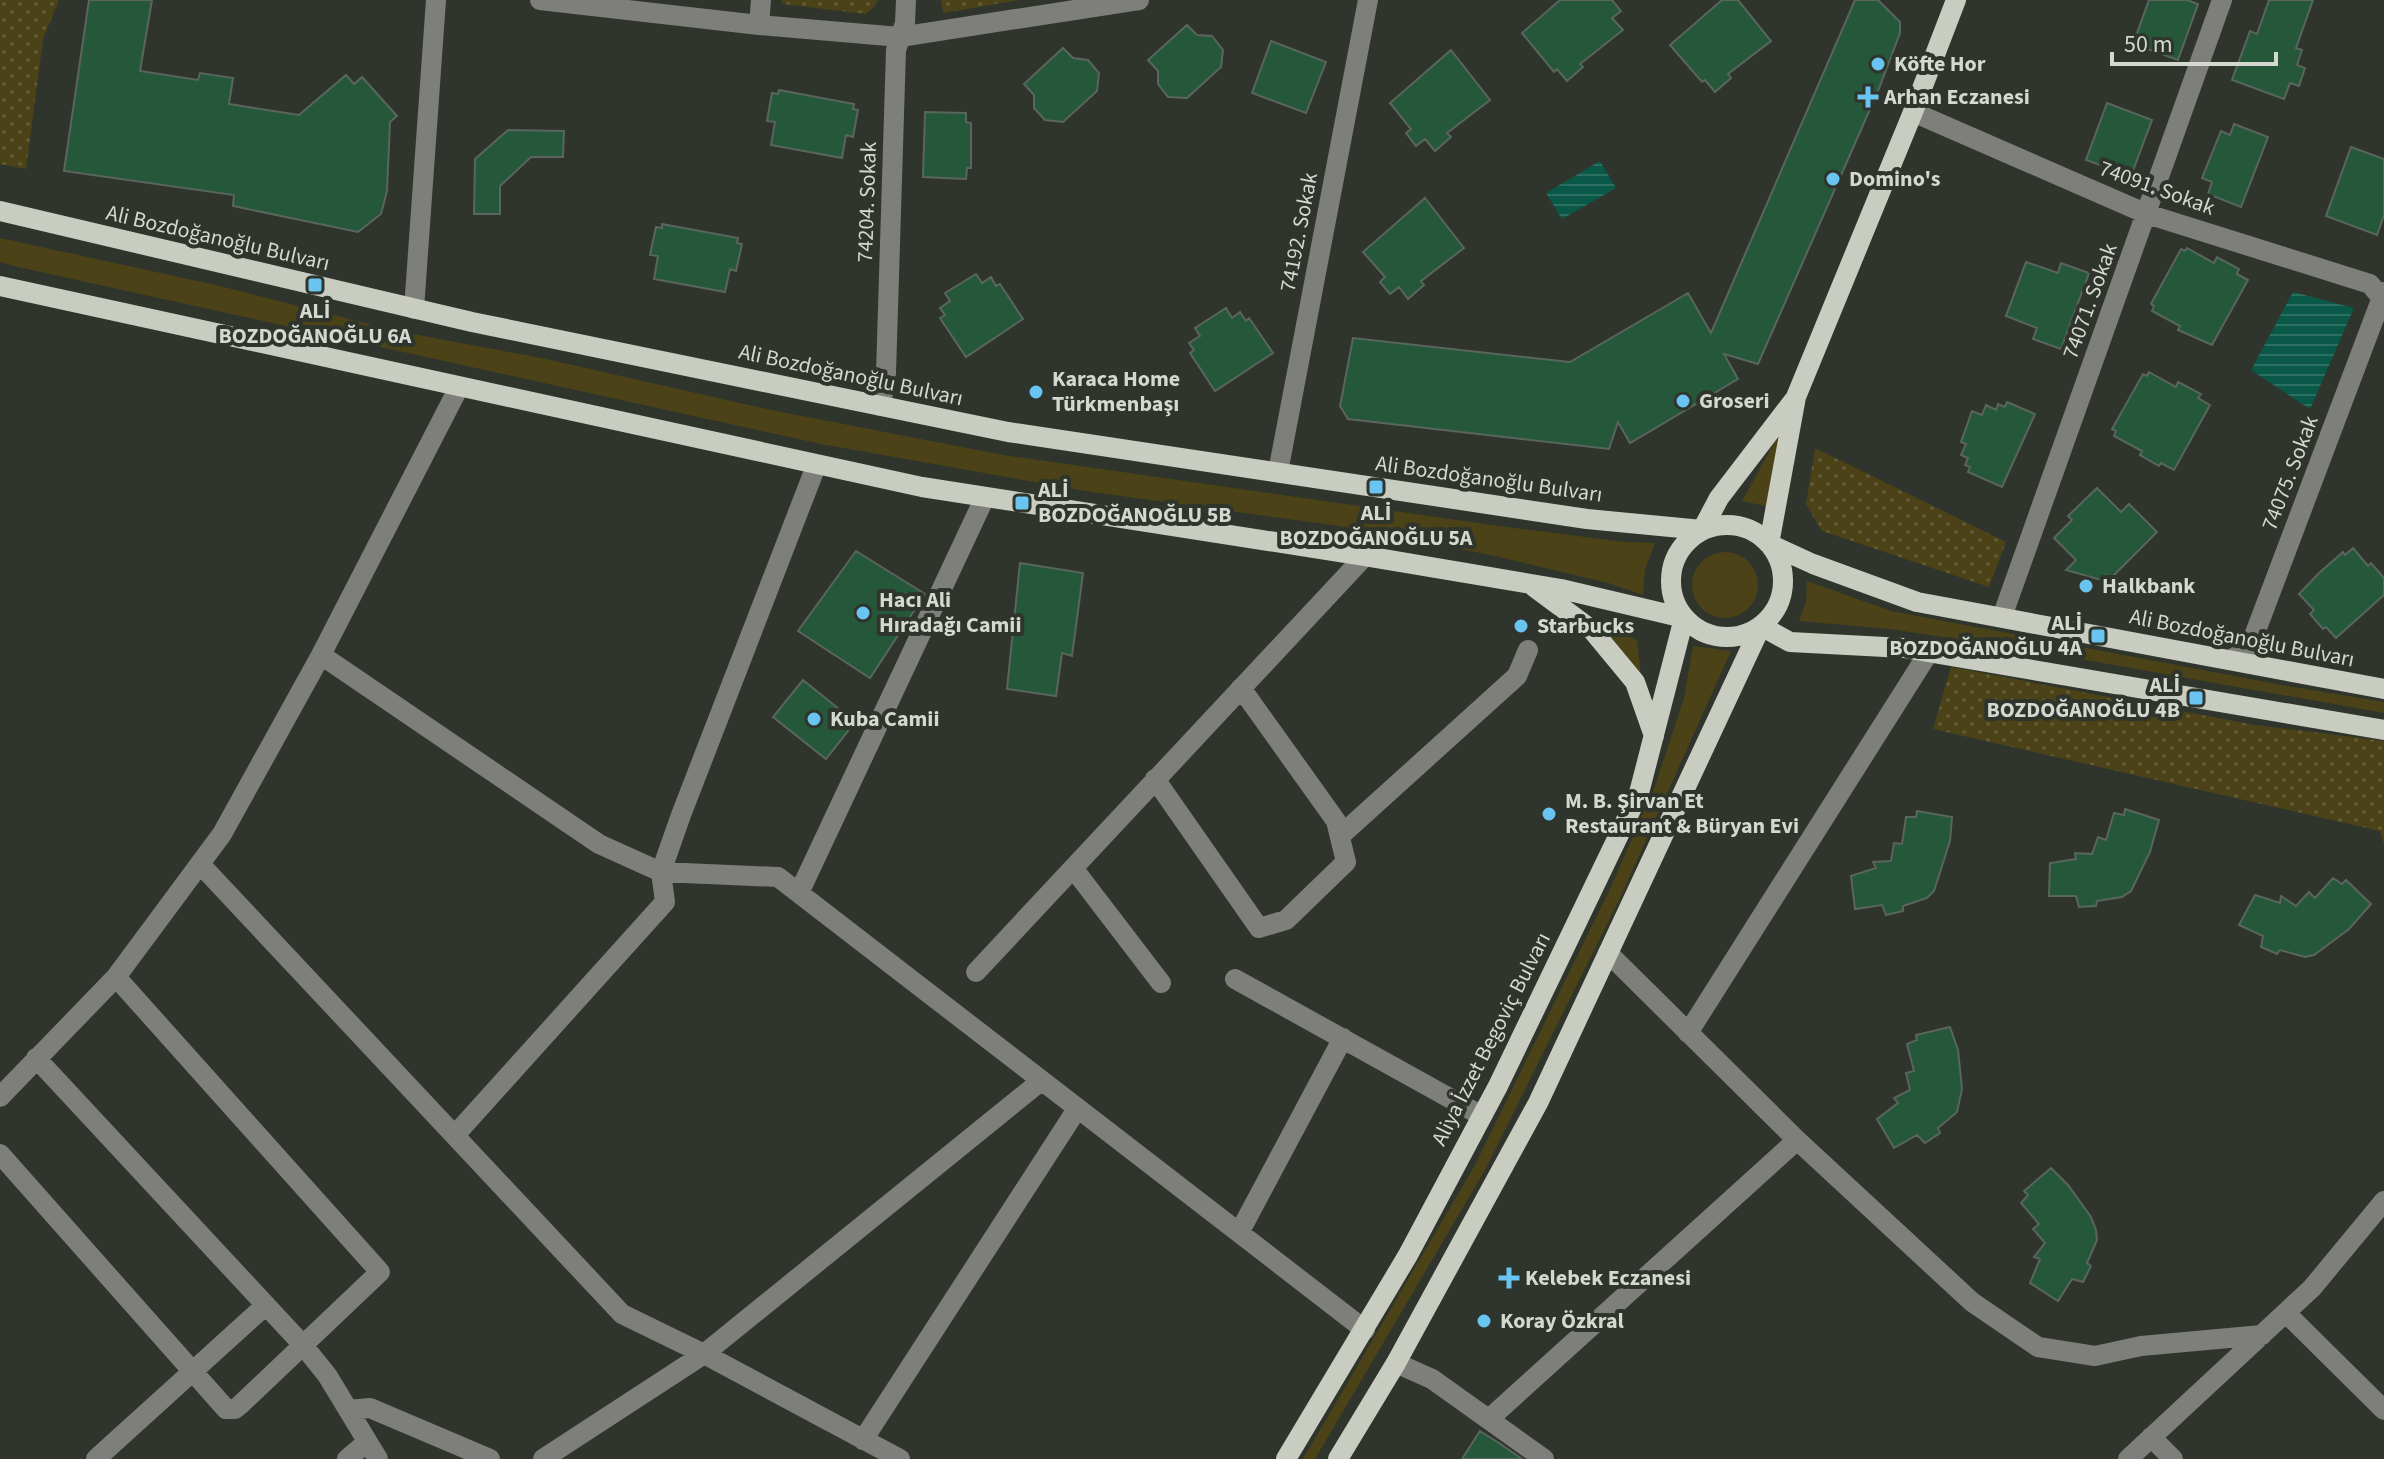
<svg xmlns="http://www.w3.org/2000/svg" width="2384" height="1459" font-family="'Source Sans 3',sans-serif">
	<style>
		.green { fill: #4b4317 }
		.park { fill: url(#park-dots) }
		.water { fill: url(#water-rules) }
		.building { fill: #25583a; stroke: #59655d; stroke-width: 2 }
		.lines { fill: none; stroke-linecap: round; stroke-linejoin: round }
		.minor { stroke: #7e7f7a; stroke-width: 20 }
		.major { stroke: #c9ccc0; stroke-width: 20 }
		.poi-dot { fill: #69c4f1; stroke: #2f352c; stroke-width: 3 }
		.labels { text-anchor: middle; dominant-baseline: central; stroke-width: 8; stroke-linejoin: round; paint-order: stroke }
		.poi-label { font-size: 22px; font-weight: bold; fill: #d3d8d1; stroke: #2f352c; text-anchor: start }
		.street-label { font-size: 22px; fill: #d3d8d1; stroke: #2f352c }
	</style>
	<defs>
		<pattern id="park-dots" width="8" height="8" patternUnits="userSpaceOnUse" patternTransform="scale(2)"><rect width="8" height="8" fill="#4b4317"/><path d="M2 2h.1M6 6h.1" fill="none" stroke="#645d38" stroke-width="1.8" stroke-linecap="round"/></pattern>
		<pattern id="water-rules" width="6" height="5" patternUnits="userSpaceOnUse" patternTransform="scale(2)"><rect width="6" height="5" fill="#095848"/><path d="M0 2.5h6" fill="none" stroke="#2c6f61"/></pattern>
	</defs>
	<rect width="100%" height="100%" fill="#2f352c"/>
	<path class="green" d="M0,238l220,48 172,44 154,29 220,50 237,46 489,70 132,17 31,1 -10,26 -2,26 -35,-12 -117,-28 -152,-29 -254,-35 -264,-47 -807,-178 -14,-4z
		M1785,423l-19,83 -24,-5z
		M1692 585a33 33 0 1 1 66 0a33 33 0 1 1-66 0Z
		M1807,581l84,30 391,74 102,17v11l-349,-62 -145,-22 -91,-8 7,-20z
		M1601,624l36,16 4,35z
		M1693,646l38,5 -111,247 -135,272 -170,289h-12l172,-294 134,-274 45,-102 30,-91z"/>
	<path class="park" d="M0,0h59l-16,39 -17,130 -26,-5z
		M781,0h97l-5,8 -7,6 -83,-10z
		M941,0h79l-77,13z
		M1815,448l191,94 -17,45 -167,-56 -16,-27z
		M1951,667l304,58 129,16v103l-4,-13 -447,-102z"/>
	<path class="water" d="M1600,161l16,27 -54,31 -16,-26z
		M2293,292l61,16 -44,101 -59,-39z"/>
	<path class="building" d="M89,0h63l-12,71 58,9 2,-7 33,5 -4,26 70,11 47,-40 8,9 8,-7 35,39 -7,6 -3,69 -6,23 -23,18 -125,-26 1,-11 -170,-24z
		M1560,0h52l9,11 -9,7 11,12 -43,34 3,3 -16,14 -10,-12 -3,3 -32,-39z
		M1722,0h16l33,41 -43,33 3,4 -16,14 -10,-12 -3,2 -32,-37z
		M1855,0h23l22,22v11l-22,58 -120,273 -34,-10 14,25 -108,64 -12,-21 -9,27 -261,-30 -8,-13 13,-68 217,24 118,-69 23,40z
		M2149,0h38l11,4 -20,56 -45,-16z
		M2269,0h44l-17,48 6,2 -5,15 8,3 -6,18 -9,-3 -6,16 -52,-19 18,-49 7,3z
		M1187,25l10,10 15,1 11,14 -2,17 -34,31 -19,-1 -10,-13v-13l-10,-11z
		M1271,41l55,21 -20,51 -54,-20z
		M1063,48l10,10 15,2 11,13 -2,18 -34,31 -18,-2 -11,-12v-13l-10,-11z
		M1451,50l39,50 -43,33 4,4 -16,14 -10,-12 -9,7 -10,-13 5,-4 -21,-26z
		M779,90l75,14 -1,5 5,1 -5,27 -7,-2 -4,23 -71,-13 4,-23 -8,-1 5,-28 6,1z
		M2107,103l45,17 -21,56 -45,-16z
		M925,112l41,1v9l5,1v45h-4l-1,11 -43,-2z
		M2234,124l34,13 -27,70 -33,-13 4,-12 -10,-4 19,-47 9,4z
		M508,130l56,1 -1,26h-32l-31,29v28h-26l1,-55z
		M2351,147l33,12v56l-7,20 -51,-19z
		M1425,198l39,50 -43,33 3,4 -16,14 -9,-12 -9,7 -10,-12 5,-5 -22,-25z
		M662,224l76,14 -1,5 5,1 -6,27 -6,-2 -5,23 -71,-13 4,-23 -8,-1 6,-28 6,1z
		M2187,248l27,15 3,-6 22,12 -2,5 11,6 -36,65 -34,-15 2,-4 -28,-15 2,-5 -3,-2 30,-55 4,2z
		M2026,262l32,11 3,-10 28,10 -28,76 -28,-10 4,-11 -31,-12z
		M976,274l6,9 9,-6 5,9 4,-2 23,35 -57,38 -26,-39 5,-3 -5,-7 10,-7 -5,-8z
		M1226,308l6,10 8,-6 6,9 3,-3 24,35 -58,38 -25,-38 4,-3 -5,-7 11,-7 -5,-8z
		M2149,372l27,15 2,-5 23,12 -3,4 12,7 -36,65 -13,-7 -2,3 -19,-11 2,-4 -28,-15 2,-5 -4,-2 31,-55 4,2z
		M2007,402l28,12 -33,73 -34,-15 2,-5 -5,-2 3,-7 -7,-3 5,-11 -5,-2 11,-31 10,4 4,-10 10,5 2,-6 7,3z
		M2097,488l24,24 8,-8 28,28 -47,47 -4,-4 -5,5 -35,-10 10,-10 -22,-22 18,-18 -4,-4z
		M2353,548l15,18 3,-3 13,15v17l-48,43 -10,-11 -3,2 -13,-15 4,-4 -15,-16 20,-21 24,-21 2,3z
		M856,551l69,43 -55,84 -72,-47z
		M1020,563l63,10 -11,83 -10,-3 -6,43 -49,-7z
		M803,680l52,42 -29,37 -53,-42z
		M2125,809l34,11 -9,32 -19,39 -9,6 -25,4 -1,5 -17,1 -3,-11h-27l1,-33 26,-4 -1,-6 17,1 6,-17 8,3 8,-27 10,2z
		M1917,811l35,6 -2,24 -16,50 -7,7 -24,8v5l-17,4 -4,-10 -27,4 -4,-33 25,-8 -3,-6 18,-1 3,-18 8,1 4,-27h10z
		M2333,878l9,6 4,-4 25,24 -22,25 -35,26 -9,2 -25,-7 -3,4 -16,-7 2,-11 -24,-11 16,-30 25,8 1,-7 15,10 13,-14 6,6z
		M1950,1027l8,23 4,39 -5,23 -19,16 2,5 -15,10 -8,-8 -23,13 -17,-29 21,-16 -4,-5 16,-8 -4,-17 8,-2 -7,-27 10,-4 -1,-5z
		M2051,1168l17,17 23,32 5,13 1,10 -10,23 4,3 -8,16 -11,-3 -14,22 -28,-18 10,-24 -6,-2 11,-14 -12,-14 6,-5 -18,-21 7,-8 -4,-4z
		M1480,1431l19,12 23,16h-60z"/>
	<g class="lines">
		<path class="minor" d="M540,0l219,25 141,12 239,-37
			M759,25l2,-25
			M1913,112l234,102 223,70 14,17
			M414,309l22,-309
			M881,406l5,-33 10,-323 9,-27 1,-23
			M1278,472l90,-472
			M2002,617l220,-617
			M321,655l278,189 62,28 117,5 587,453
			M2230,660l19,-11 135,-357
			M1155,779l104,149 27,-8 60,-58 -10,-41 -95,-133
			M1340,836l177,-160 11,-26
			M200,864l422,450 82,40 196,105
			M1073,868l88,115
			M799,893l186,-396
			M1608,953l189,187 175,162 66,45 57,9 46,-10 121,-11
			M976,972l389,-416
			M1235,979l247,137
			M1688,1033l241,-381
			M36,1058l266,286 25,31 51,84
			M0,1097l116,-120 106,-143 99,-179 138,-268
			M455,1135l210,-233 -4,-30 20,-57 135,-349
			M0,1154l226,255h9l5,-4 140,-133 -264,-295
			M1239,1233l104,-195
			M2286,1313l98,97
			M1396,1363l36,16 112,80
			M348,1410l22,-2 120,51
			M1489,1419l308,-279
			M2151,1437l22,22
			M863,1440l214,-331
			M96,1459l170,-154
			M347,1459l20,-17
			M543,1459l161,-105 337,-273
			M2128,1459l184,-171 72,-87"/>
		<path class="major" d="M0,211l472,111 536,110 579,87 115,11
			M0,286l922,201 443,69 196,33 123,29
			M1671 581a56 56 0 1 1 112 0a56 56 0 1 1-112 0Z
			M1702,530l17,-32 75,-98
			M1769,544l44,20 104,38 467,87
			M1769,544l27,-147 117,-285 43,-112
			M1534,587l58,43 43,52 19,54
			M1761,626l29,16 114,6 480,82
			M1286,1459l122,-204 90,-169 141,-293 45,-175
			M1338,1459l58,-96 142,-260 223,-477"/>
	</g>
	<g class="poi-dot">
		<circle cx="1878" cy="64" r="8"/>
		<path d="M1864 85h8v8h8v8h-8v8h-8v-8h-8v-8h8z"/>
		<circle cx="1833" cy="179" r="8"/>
		<rect x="307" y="277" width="16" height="16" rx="4"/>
		<circle cx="1036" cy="392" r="8"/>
		<circle cx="1683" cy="401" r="8"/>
		<rect x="1368" y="479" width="16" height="16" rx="4"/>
		<rect x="1014" y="495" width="16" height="16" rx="4"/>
		<circle cx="2086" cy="586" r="8"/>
		<circle cx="863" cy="613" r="8"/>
		<circle cx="1521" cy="626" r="8"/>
		<rect x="2090" y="628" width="16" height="16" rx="4"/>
		<rect x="2188" y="690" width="16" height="16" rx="4"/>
		<circle cx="814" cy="719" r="8"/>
		<circle cx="1549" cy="814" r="8"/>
		<path d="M1505 1266h8v8h8v8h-8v8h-8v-8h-8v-8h8z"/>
		<circle cx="1484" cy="1321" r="8"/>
	</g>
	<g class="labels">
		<g class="poi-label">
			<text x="1894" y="64">Köfte Hor</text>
			<text x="1884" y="97">Arhan Eczanesi</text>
			<text x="1849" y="179">Domino's</text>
			<text x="315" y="311" text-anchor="middle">ALİ<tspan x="315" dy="25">BOZDOĞANOĞLU 6A</tspan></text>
			<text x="1052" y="379">Karaca Home<tspan x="1052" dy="25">Türkmenbaşı</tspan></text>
			<text x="1699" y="401">Groseri</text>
			<text x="1038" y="490">ALİ<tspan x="1038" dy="25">BOZDOĞANOĞLU 5B</tspan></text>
			<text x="1376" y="513" text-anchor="middle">ALİ<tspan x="1376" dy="25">BOZDOĞANOĞLU 5A</tspan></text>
			<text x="2102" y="586">Halkbank</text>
			<text x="879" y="600">Hacı Ali<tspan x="879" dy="25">Hıradağı Camii</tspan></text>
			<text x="2082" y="623" text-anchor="end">ALİ<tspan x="2082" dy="25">BOZDOĞANOĞLU 4A</tspan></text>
			<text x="1537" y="626">Starbucks</text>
			<text x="2180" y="685" text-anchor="end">ALİ<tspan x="2180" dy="25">BOZDOĞANOĞLU 4B</tspan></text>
			<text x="830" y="719">Kuba Camii</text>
			<text x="1565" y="801">M. B. Şirvan Et<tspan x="1565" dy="25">Restaurant &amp; Büryan Evi</tspan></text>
			<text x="1525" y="1278">Kelebek Eczanesi</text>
			<text x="1500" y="1321">Koray Özkral</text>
		</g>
		<g class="street-label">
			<text transform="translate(2157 188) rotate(20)">74091. Sokak</text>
			<text transform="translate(867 202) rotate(-88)">74204. Sokak</text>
			<text transform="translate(1299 232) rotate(-79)">74192. Sokak</text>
			<text transform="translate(218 238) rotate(13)">Ali Bozdoğanoğlu Bulvarı</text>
			<text transform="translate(2090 301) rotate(-70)">74071. Sokak</text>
			<text transform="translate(851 375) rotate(12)">Ali Bozdoğanoğlu Bulvarı</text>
			<text transform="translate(2290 473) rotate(-69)">74075. Sokak</text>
			<text transform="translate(1489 479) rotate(8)">Ali Bozdoğanoğlu Bulvarı</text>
			<text transform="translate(2242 638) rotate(11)">Ali Bozdoğanoğlu Bulvarı</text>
			<text transform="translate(1491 1039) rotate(-63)">Aliya İzzet Begoviç Bulvarı</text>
		</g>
	</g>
	<path d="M2112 52v12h164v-12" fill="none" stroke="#d3d8d1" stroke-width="4"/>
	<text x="2124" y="52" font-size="24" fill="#d3d8d1" stroke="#2f352c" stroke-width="6" paint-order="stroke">50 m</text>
</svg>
